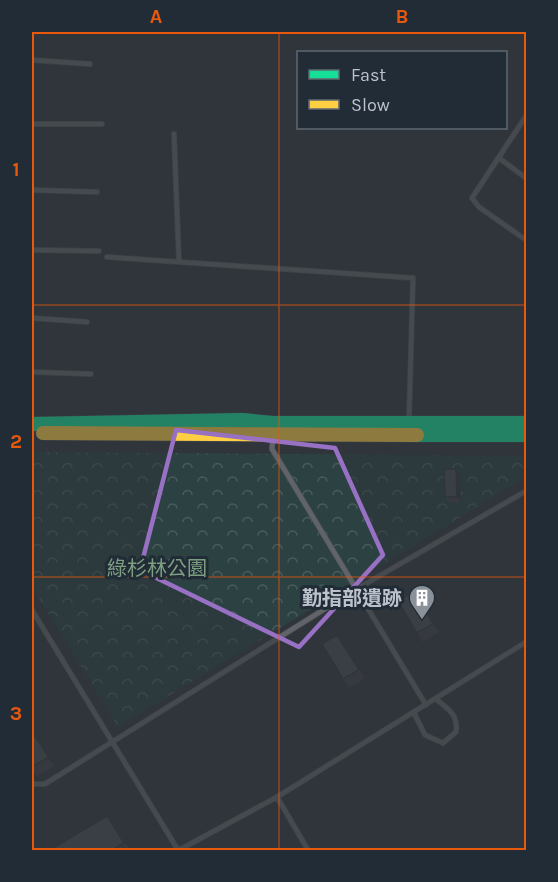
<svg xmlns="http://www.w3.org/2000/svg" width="558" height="882" font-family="Karla,'Noto Sans TC',sans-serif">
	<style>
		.park { fill: url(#park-crowns) }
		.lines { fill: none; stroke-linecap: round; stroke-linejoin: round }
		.lane-casing { stroke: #4d5156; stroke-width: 6 }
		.fast-casing { stroke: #4d5156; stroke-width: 15 }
		.slow-casing { stroke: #4d5156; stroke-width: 15 }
		.lane { stroke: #606469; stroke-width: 4.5 }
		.fast { stroke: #16e098; stroke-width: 14 }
		.slow { stroke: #ffcf43; stroke-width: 14 }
		.wall { fill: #3e4247 }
		.shaded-wall { fill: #32363a }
		.building { fill: #484d53; stroke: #32363a; stroke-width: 1.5 }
		.marked { fill: none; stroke: #9870c4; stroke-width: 4.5; stroke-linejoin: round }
		.grid { fill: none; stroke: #e8590c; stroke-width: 1.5; stroke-opacity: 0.55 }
		.labels { text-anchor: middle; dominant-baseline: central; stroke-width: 6; stroke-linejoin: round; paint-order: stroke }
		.park-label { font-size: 20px; fill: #7b9f80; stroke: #222c37 }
		.poi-label { font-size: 20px; font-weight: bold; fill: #bbc2cb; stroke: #222c37; text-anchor: end }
		.neatline { fill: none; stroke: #e8590c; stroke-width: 2 }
		.grid-label { font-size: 20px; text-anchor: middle; font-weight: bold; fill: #e8590c }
	</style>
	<defs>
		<pattern id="park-crowns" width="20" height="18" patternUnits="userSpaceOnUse" patternTransform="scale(1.5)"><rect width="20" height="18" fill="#2c4242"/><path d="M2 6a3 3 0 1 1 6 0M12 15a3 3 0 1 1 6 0" fill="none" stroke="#495c5c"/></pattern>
	</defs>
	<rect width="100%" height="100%" fill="#2f353b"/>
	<path class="park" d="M32,452l494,4v21l-408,250 -86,-140z"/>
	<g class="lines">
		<defs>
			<path id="lane" d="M32,60l58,4
				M526,116l-54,82 7,9 47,33
				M32,124h70
				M174,134l5,128
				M499,158l27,20
				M32,190l65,2
				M32,250l67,1
				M107,257l306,21 -4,142
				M32,318l55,4
				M32,372l59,2
				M273,434l-1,15 154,256
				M32,610l146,240
				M414,713l11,22 18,8 13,-11c2,-18 -7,-22 -20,-33
				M32,784h13l310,-194 171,-99
				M277,797l31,53
				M179,850l98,-53 249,-155"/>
			<path id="fast" d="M32,424l210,-4 31,3h253
				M417,435h109"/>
			<path id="slow" d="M43,433l374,2"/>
		</defs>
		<use href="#lane" class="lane-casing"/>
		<use href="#fast" class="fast-casing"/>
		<use href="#slow" class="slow-casing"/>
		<use href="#lane" class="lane"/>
		<use href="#fast" class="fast"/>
		<use href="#slow" class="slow"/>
	</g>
	<path class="wall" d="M460,474l1,29h-12l-4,-6z
		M414,591l25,41 -16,10 -6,-9z
		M343,643l22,35 -16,10 -6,-9z
		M32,732l22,34 -17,10 -5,-8z
		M115,827l15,23h-80z"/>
	<path class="shaded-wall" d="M456,469l4,5 1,29 -4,-6z
		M414,591l6,9 19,32 -6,-8z"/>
	<path class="building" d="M444,469h12l1,28h-12z
		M414,591l19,33 -16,9 -19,-32z
		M337,635l22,35 -16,9 -21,-35z
		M32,732l17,25 -17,10z
		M107,816l17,27 -12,7h-62z"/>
	<path d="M0 0H558V882H0ZM176,430l159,18 48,107 -84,92 -159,-77z" fill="#2f353b" fill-opacity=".55" fill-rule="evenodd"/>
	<path class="marked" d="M176,430l159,18 48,107 -84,92 -159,-77z"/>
	<path class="grid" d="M279,32v818M32,305h494M32,577h494"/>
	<defs>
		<symbol id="building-pin" viewBox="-11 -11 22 30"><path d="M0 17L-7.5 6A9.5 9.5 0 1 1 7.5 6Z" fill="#8a9199" stroke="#222c37"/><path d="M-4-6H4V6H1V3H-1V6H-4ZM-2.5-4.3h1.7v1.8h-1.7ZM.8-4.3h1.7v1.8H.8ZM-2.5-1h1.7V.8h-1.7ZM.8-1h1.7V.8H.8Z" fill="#fff"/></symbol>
	</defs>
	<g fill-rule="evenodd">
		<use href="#building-pin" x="407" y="583" width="30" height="40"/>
	</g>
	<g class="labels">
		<g class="park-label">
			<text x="157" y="568">綠杉林公園</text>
		</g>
		<g class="poi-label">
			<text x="402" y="598">勤指部遺跡</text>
		</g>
	</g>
	<rect width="558" height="882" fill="none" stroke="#222c37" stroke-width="66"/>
	<rect x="297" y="51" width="210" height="78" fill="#222c37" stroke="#5f6872" stroke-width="1.5"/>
	<rect x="309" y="70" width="30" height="9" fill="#16e098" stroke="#5f6872" stroke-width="1.5"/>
	<text x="351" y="81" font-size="18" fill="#bbc2cb">Fast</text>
	<rect x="309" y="100" width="30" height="9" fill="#ffcf43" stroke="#5f6872" stroke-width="1.5"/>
	<text x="351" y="111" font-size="18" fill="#bbc2cb">Slow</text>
	<rect x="33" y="33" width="492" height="816" class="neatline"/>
	<g class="grid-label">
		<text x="156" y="23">A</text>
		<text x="402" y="23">B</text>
		<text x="16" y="176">1</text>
		<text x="16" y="448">2</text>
		<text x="16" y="720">3</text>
	</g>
</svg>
